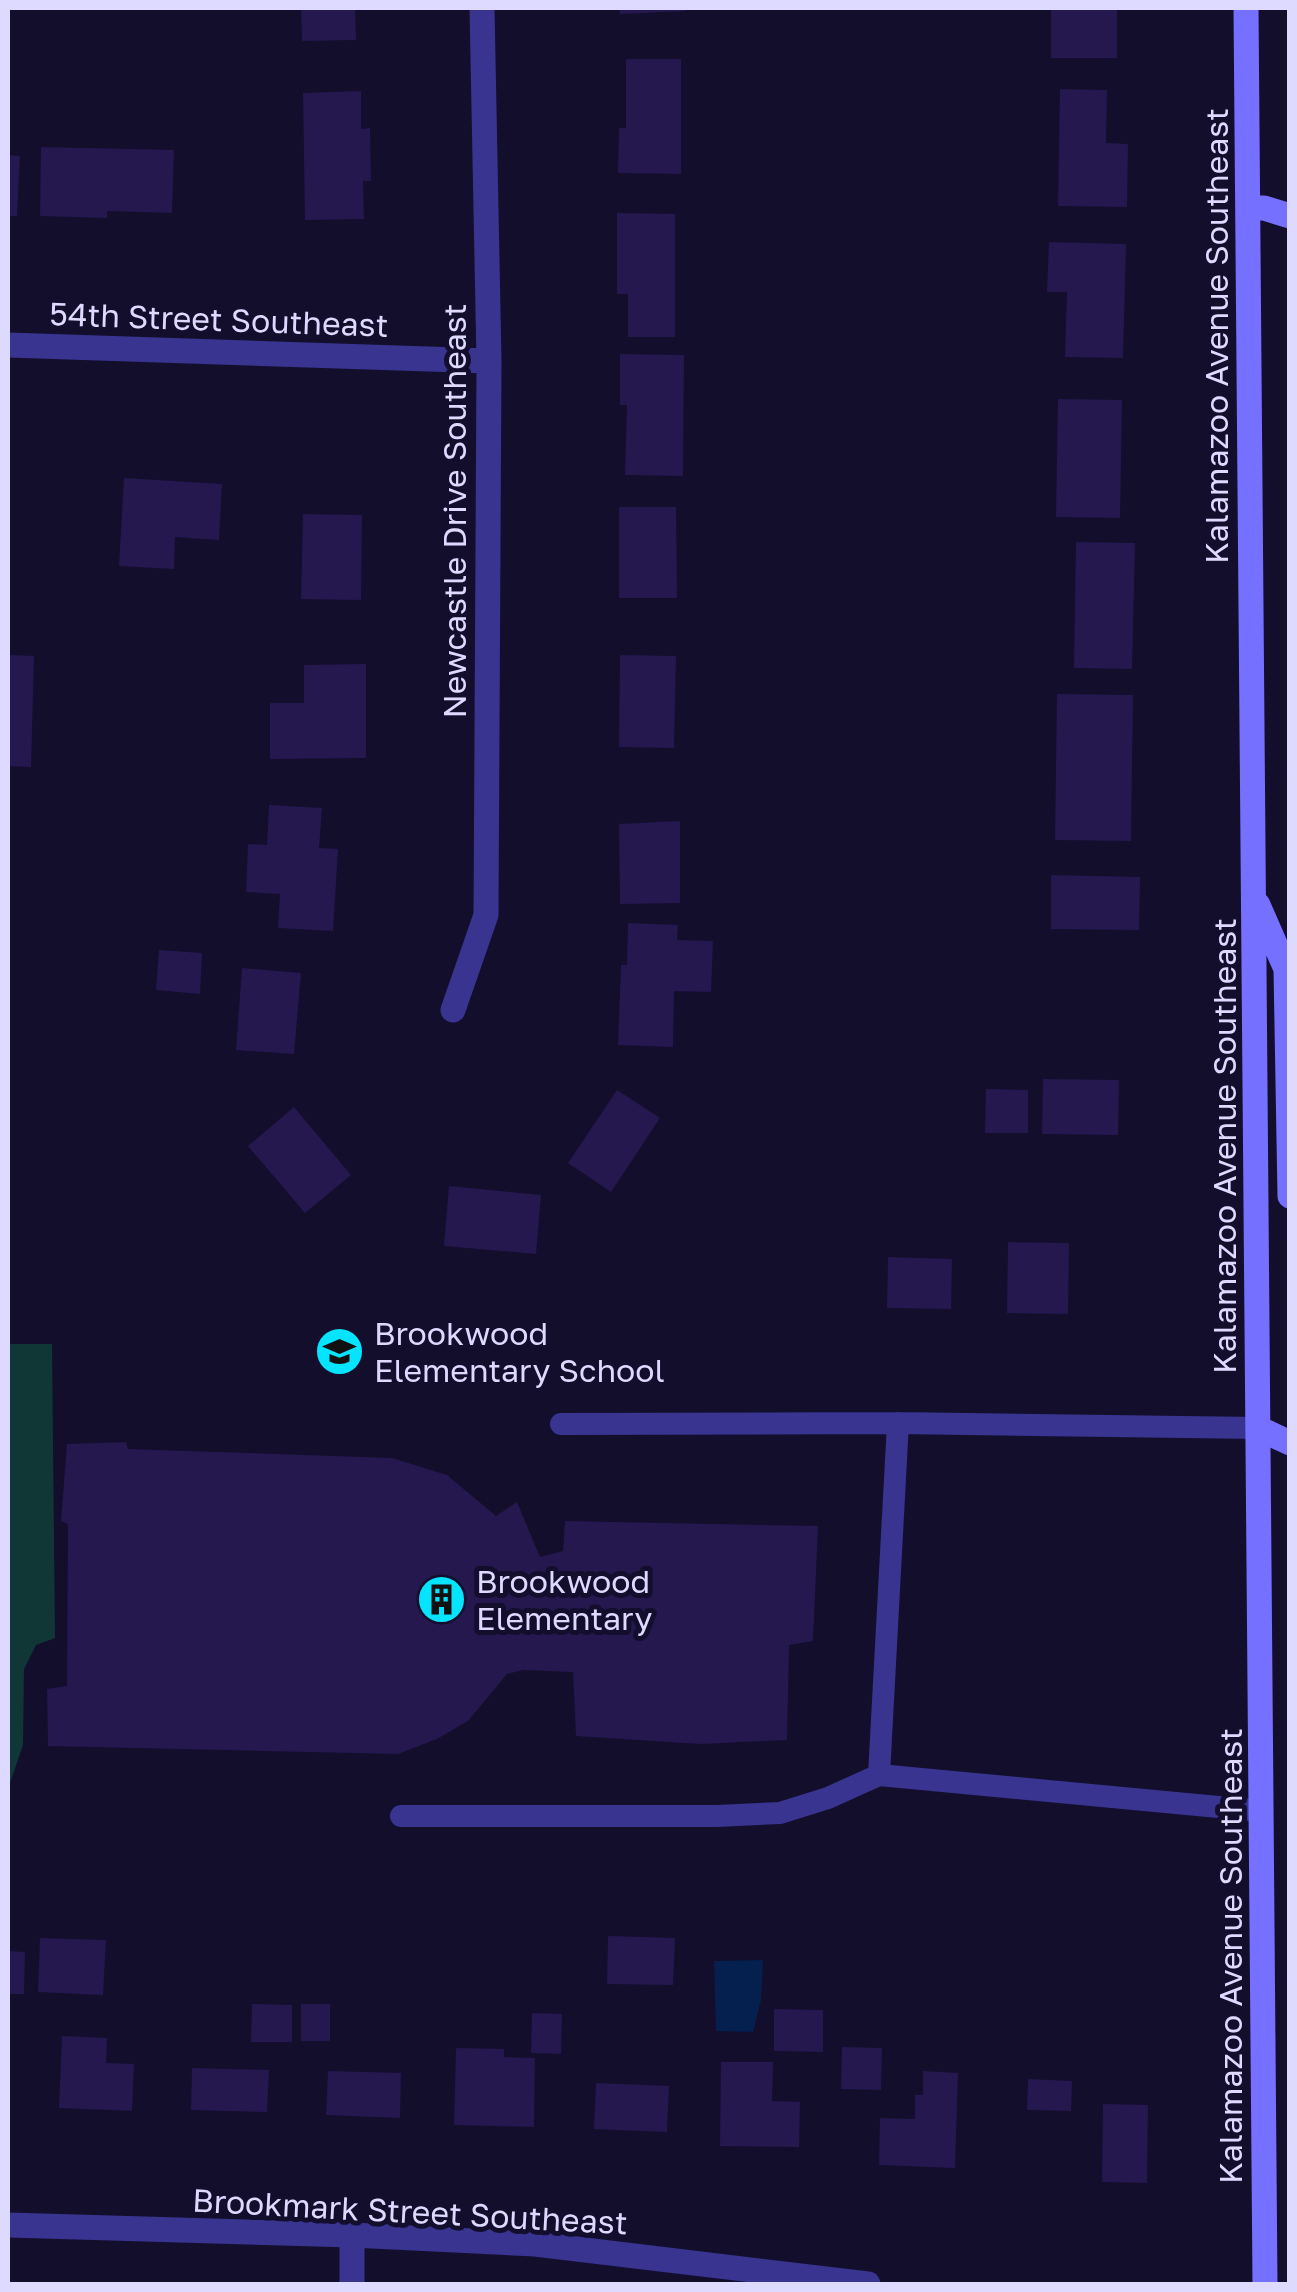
<svg xmlns="http://www.w3.org/2000/svg" width="1297" height="2292" font-family="'Golos Text',sans-serif">
	<style>
		.green { fill: #103736 }
		.water { fill: #051f4f }
		.building { fill: #24184f }
		.lines { fill: none; stroke-linecap: round; stroke-linejoin: round }
		.lane { stroke: #383490; stroke-width: 22 }
		.street { stroke: #383490; stroke-width: 25 }
		.secondary { stroke: #7570ff; stroke-width: 25 }
		.labels { text-anchor: middle; dominant-baseline: central; stroke-width: 10; stroke-linejoin: round; paint-order: stroke }
		.street-label { font-size: 32px; fill: #ded9ff; stroke: #130e2c }
		.poi-label { font-size: 32px; fill: #ded9ff; stroke: #130e2c; text-anchor: start }
	</style>
	<rect width="100%" height="100%" fill="#130e2c"/>
	<path class="green" d="M8,1344h44l3,294 -19,7 -12,24 -1,76 -15,44z"/>
	<path class="water" d="M763,1960l-2,40 -8,32 -37,-1 -2,-70z"/>
	<path class="building" d="M301,8h54l1,32 -54,1z
		M619,8h66l1,3 -66,3z
		M1051,8h66v50h-66z
		M626,59h55v115l-63,-1 1,-45h7z
		M1060,89l47,1 -1,53 22,1 -1,63 -69,-1z
		M361,91v38l9,-1 1,53h-8l1,38 -59,1 -2,-127z
		M41,147l133,3 -2,63 -65,-2v7l-67,-2z
		M8,155l12,1 -3,60h-9z
		M617,213l58,1v123h-47v-43h-11z
		M1049,242l77,2 -3,114 -58,-1 2,-65h-20z
		M620,354l64,1 -1,121 -58,-1 2,-70h-7z
		M1058,399l64,1 -2,118 -64,-1z
		M124,478l98,6 -3,56 -44,-3 -1,32 -55,-3z
		M619,507h57l1,91h-58z
		M303,514l59,1 -1,85 -60,-1z
		M1076,542l59,1 -3,126 -58,-1z
		M8,655l26,1 -3,111 -23,-1z
		M620,655l56,1 -2,92 -55,-1z
		M366,664v94l-96,1v-56h34v-38z
		M1057,694l76,1 -2,146 -76,-1z
		M269,805l53,3 -3,40 19,1 -5,82 -55,-3 2,-34 -34,-2 2,-48 19,1z
		M680,821v82l-60,1 -1,-80z
		M1051,875l89,2 -1,53 -88,-1z
		M628,923l50,2 -1,15 36,1 -2,51 -37,-1 -1,56 -55,-2 3,-80h6z
		M159,950l43,3 -2,41 -44,-4z
		M242,968l59,5 -7,81 -58,-4z
		M1043,1079l76,1 -1,55 -76,-1z
		M986,1089l42,1v43h-43z
		M617,1090l43,28 -49,74 -43,-29z
		M294,1107l57,68 -46,38 -57,-67z
		M449,1186l92,9 -5,59 -92,-8z
		M1008,1242l61,1 -1,71 -61,-1z
		M888,1257l64,2 -1,50 -64,-1z
		M126,1442l2,7 264,9 55,17 49,41 21,-14 23,55 23,-6 2,-30 253,5 -5,115 -24,4 -2,95 -87,4 -124,-8 -3,-64 -50,-2 -16,4 -39,47 -31,18 -39,15 -350,-8 -1,-57 20,-3 1,-162 -7,-3 6,-77z
		M608,1936l67,2 -2,47 -66,-1z
		M40,1938l66,2 -3,55 -65,-3z
		M8,1951l17,1 -1,42h-16z
		M252,2004l40,1v37h-41z
		M301,2004h29v37h-29z
		M774,2009l49,1v42l-49,-1z
		M532,2013l30,1 -1,40 -30,-1z
		M62,2036l45,2 -1,25 28,1 -2,47 -73,-3z
		M842,2047l40,1 -1,42 -40,-1z
		M456,2048l48,1v8l31,1 -1,69 -80,-2z
		M721,2062h52l-1,39 28,1 -1,45 -79,-1z
		M192,2068l77,2 -2,42 -76,-2z
		M328,2071l73,2 -1,45 -74,-3z
		M923,2071l35,2 -3,95 -76,-3 1,-47 35,1v-24h8z
		M1028,2079l44,2 -1,30 -44,-1z
		M596,2083l73,3 -2,46 -73,-3z
		M1103,2104l45,1 -1,78 -45,-1z"/>
	<g class="lines">
		<path class="lane" d="M898,1423l-19,352 382,36
			M561,1424l337,-1 360,5
			M401,1816h316l63,-3 48,-15 51,-23"/>
		<path class="street" d="M8,345l481,16
			M453,1010l33,-95 3,-554 -7,-353
			M8,2225l344,10 183,9 333,40
			M352,2235v49"/>
		<path class="secondary" d="M1246,8l19,2276
			M1248,208h16l26,8
			M1258,905l28,64 4,227
			M1258,1428l32,15"/>
	</g>
	<defs>
		<symbol id="school-disc" viewBox="-11 -11 22 22"><circle r="9.5" fill="#05e4ff" stroke="#130e2c"/><path d="M0-5L7-2L0 1L-7-2ZM-4 1L0 2.5L4 1V4Q0 6-4 4Z" fill="#111"/></symbol>
		<symbol id="building-disc" viewBox="-11 -11 22 22"><circle r="9.5" fill="#05e4ff" stroke="#130e2c"/><path d="M-4-6H4V6H1V3H-1V6H-4ZM-2.5-4.3h1.7v1.8h-1.7ZM.8-4.3h1.7v1.8H.8ZM-2.5-1h1.7V.8h-1.7ZM.8-1h1.7V.8H.8Z" fill="#111"/></symbol>
	</defs>
	<g fill-rule="evenodd">
		<use href="#school-disc" x="312" y="1324" width="55" height="55"/>
		<use href="#building-disc" x="414" y="1572" width="55" height="55"/>
	</g>
	<g class="labels">
		<g class="street-label">
			<text transform="translate(219 319) rotate(2)">54th Street Southeast</text>
			<text transform="translate(1216 336) rotate(-90)">Kalamazoo Avenue Southeast</text>
			<text transform="translate(454 511) rotate(-90)">Newcastle Drive Southeast</text>
			<text transform="translate(1224 1146) rotate(-90)">Kalamazoo Avenue Southeast</text>
			<text transform="translate(1230 1956) rotate(-90)">Kalamazoo Avenue Southeast</text>
			<text transform="translate(410 2211) rotate(3)">Brookmark Street Southeast</text>
		</g>
		<g class="poi-label">
			<text x="374" y="1333">Brookwood<tspan x="374" dy="37">Elementary School</tspan></text>
			<text x="476" y="1581">Brookwood<tspan x="476" dy="37">Elementary</tspan></text>
		</g>
	</g>
	<rect width="1297" height="2292" fill="none" stroke="#ded9ff" stroke-width="20"/>
</svg>
